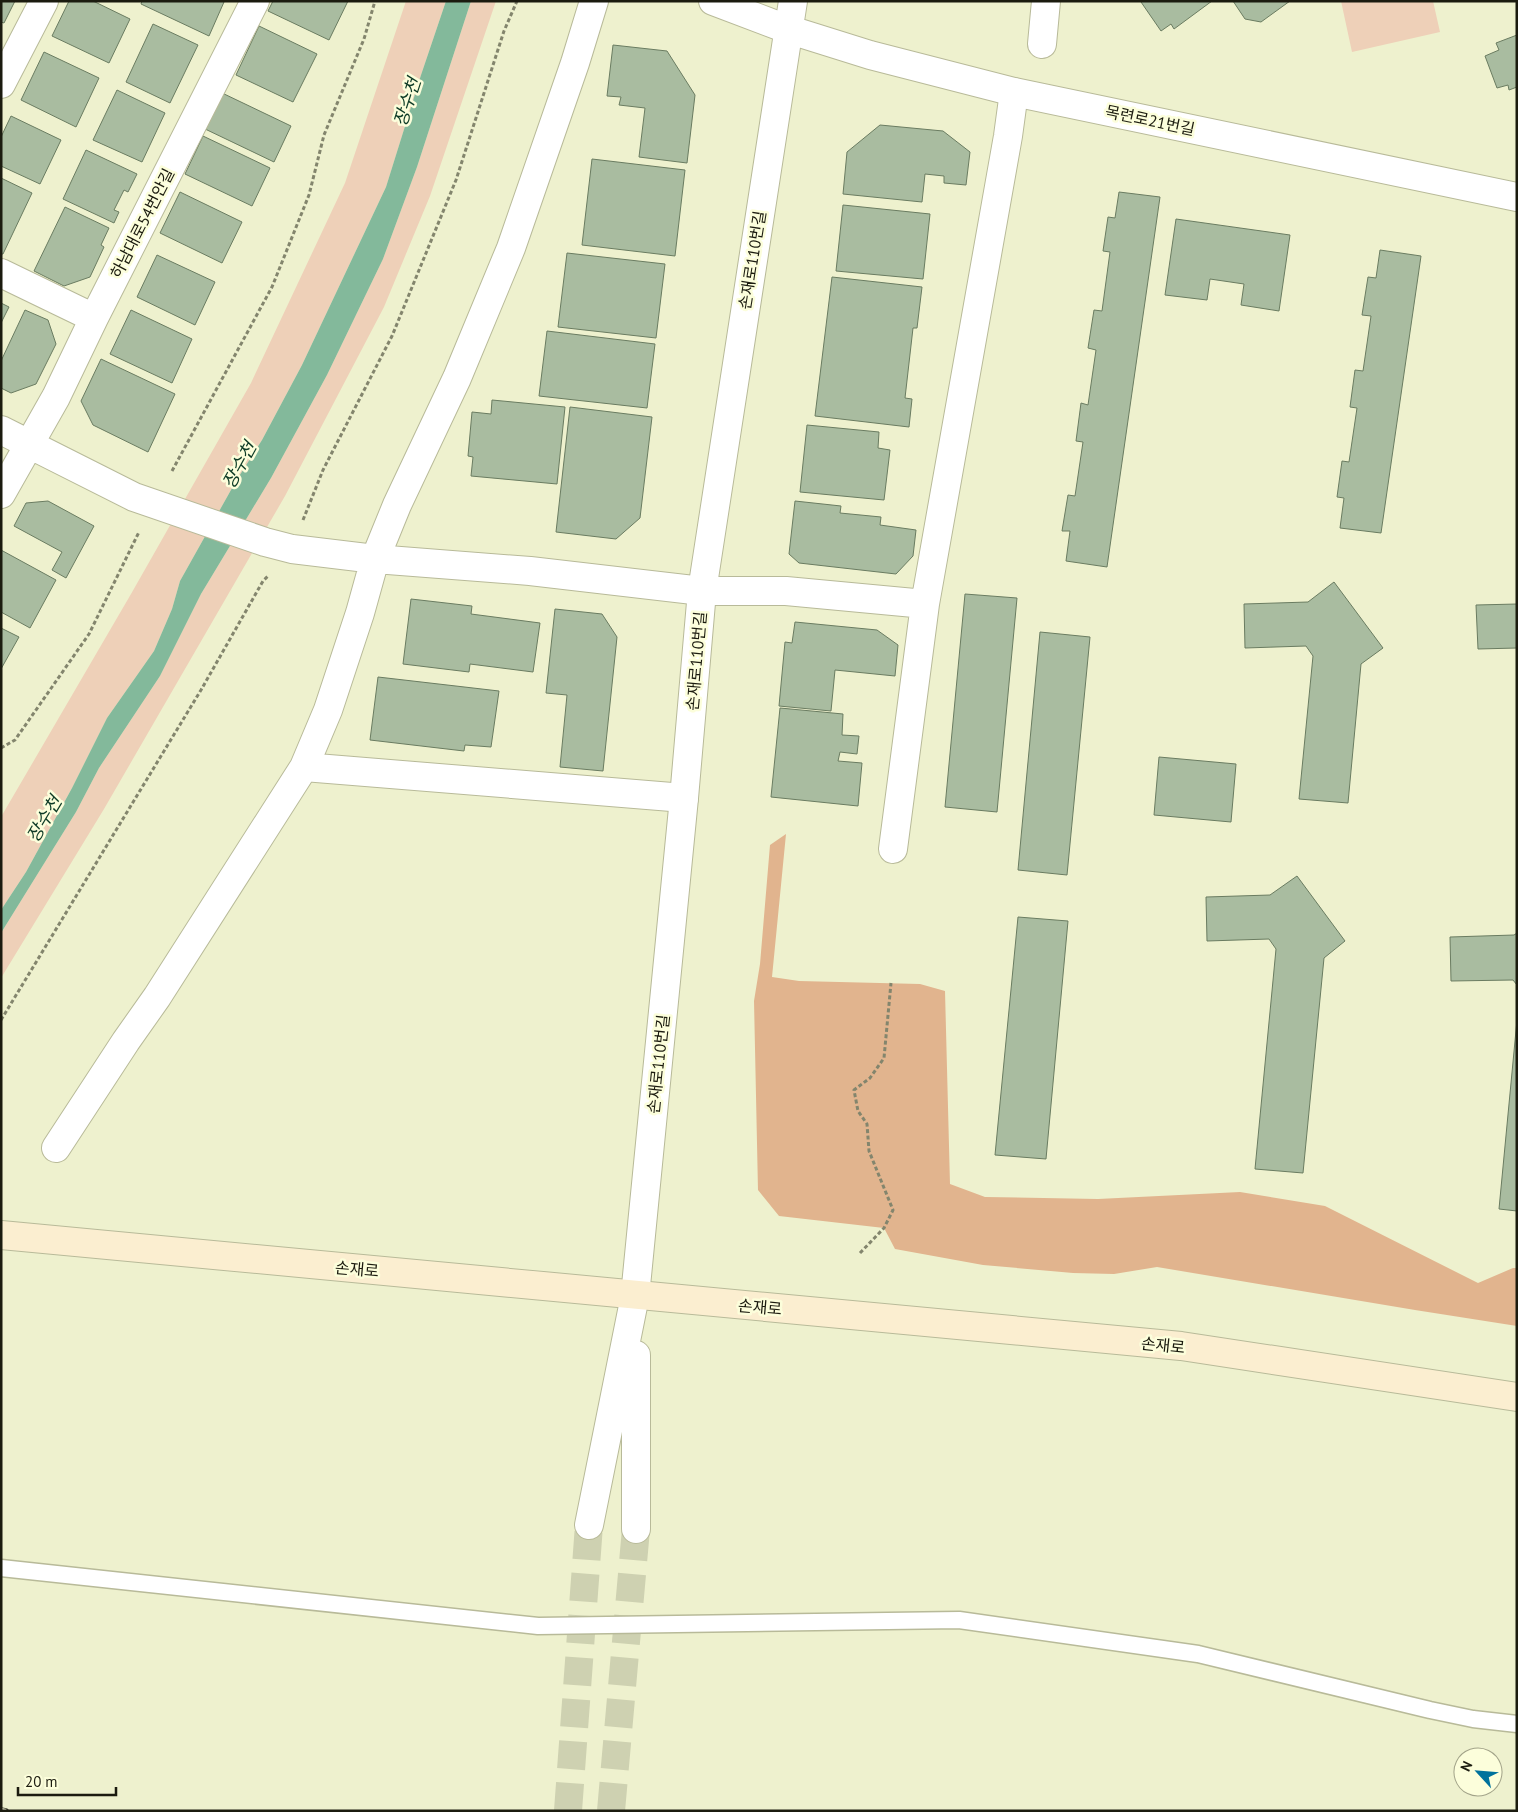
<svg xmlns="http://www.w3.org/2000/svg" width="1518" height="1812" font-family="'PT Sans','Noto Sans KR',sans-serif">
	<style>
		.green { fill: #eed0b8 }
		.forest { fill: #e1b48e }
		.water { fill: #83b99b }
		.building { fill: #a9bca0; stroke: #6a7c61 }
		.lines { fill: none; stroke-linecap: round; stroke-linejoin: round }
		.minor-tunnel { stroke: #ced1b1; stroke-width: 28; stroke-dasharray: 28 14; stroke-linecap: butt }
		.service-casing { stroke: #b8ba99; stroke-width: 19 }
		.minor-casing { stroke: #b8ba99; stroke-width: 30 }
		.tertiary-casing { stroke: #b8ba99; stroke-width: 30 }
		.secondary-casing { stroke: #b8ba99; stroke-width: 30 }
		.path { stroke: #83856d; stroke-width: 3; stroke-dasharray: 4 2.5; stroke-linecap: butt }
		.service { stroke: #fff; stroke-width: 16 }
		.minor { stroke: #fff; stroke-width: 28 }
		.tertiary { stroke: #fff; stroke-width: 28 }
		.secondary { stroke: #fbeed0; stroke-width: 28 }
		.rail-casing { stroke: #404131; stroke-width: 5.5 }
		.rail { stroke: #fcfedb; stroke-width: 4; stroke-dasharray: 11; stroke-linecap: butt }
		.labels { text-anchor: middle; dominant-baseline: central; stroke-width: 5; stroke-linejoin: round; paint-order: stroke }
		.street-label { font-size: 16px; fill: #1b1b0f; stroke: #fcfedb }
		.water-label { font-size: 18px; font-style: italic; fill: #0d3a25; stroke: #fcfedb }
	</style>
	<rect width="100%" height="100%" fill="#eef1ce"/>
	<path class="green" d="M406,1h40l-25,74 -35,112 -84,178 -40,75 -26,41 -56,100 -8,28 -18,42 -47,67 -35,70 -46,84 -25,38v-93l130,-223 120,-211 94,-200z
		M471,1h25l-66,195 -46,111 -99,189 -181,313 -103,169v-45l75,-121 23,-44 61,-92 41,-82 70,-116 56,-103 56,-116 34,-92z
		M1341,1h92l7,31 -88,20z"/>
	<path class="forest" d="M786,834l-14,143 27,4 121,3 25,7 5,193 35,13 113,2 142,-7 85,14 153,77 35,-15h4v58l-102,-16 -258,-43 -43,7 -41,-1 -90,-8 -88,-16 -11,-21 -105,-12 -21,-26 -4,-189 6,-37 10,-119z"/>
	<path class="water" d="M446,1h25l-54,166 -34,92 -56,116 -56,103 -70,116 -41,82 -61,92 -23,44 -75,121v-23l25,-38 46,-84 35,-70 47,-67 18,-42 8,-28 56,-100 26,-41 40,-75 84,-178 35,-112z"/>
	<path class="building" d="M1,1h14l-11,22 -3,-1z
		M69,1h24l37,18 -21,44 -57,-27z
		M142,1h80l2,1 -15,34 -68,-32z
		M273,1h75l-19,39 -61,-29z
		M1142,1h70l-38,28 -3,-5 -10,7 -20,-29z
		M1233,1h57l-29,21 -16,-3z
		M153,24l45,21 -28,58 -44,-21z
		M259,26l58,28 -24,48 -57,-27z
		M1517,35v52l-8,3 -1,-5 -11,3 -12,-32 14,-6 -3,-7z
		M613,45l54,6 28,44 -8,68 -48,-6 6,-49 -26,-3 2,-8 -14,-1z
		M44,52l55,26 -23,49 -55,-27z
		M117,90l48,23 -23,49 -49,-22z
		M220,92l71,34 -17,36 -71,-34z
		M11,116l50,24 -21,44 -39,-18v-29z
		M880,125l63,6 27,21 -4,33 -22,-2v-7l-19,-2 -3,28 -79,-8 4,-42z
		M203,136l67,32 -18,38 -67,-32z
		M86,150l51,24 -9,18 -4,-2 -10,20 5,2 -5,11 -51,-24z
		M592,159l93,11 -10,86 -93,-11z
		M1,178l31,15 -29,61h-2z
		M180,192l62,30 -20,41 -62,-30z
		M1119,192l41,5 -53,370 -41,-6 4,-30h-8l6,-36 7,1 8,-54 -7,-1 5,-38 7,2 8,-55 -8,-2 6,-38 8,1 8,-59 -7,-1 5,-34 7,1z
		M843,205l87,9 -7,65 -87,-8z
		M65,207l44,21 -8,17 3,2 -14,30 -26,9 -30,-15z
		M1176,219l114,16 -11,76 -38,-6 3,-21 -34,-5 -3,21 -42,-5z
		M1380,250l41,6 -40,277 -41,-5 4,-30 -7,-1 5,-36 7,1 8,-54 -7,-1 5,-37 8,1 8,-55 -9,-1 6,-38 8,1z
		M567,253l98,11 -9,74 -98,-11z
		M157,255l58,27 -20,43 -58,-28z
		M832,277l90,10 -5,41h-4l-8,70 7,1 -3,28 -94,-11z
		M1,303l8,4 -8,16z
		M25,310l23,10 8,24 -20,40 -25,9 -10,-5v-27z
		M131,310l61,29 -20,44 -62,-29z
		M547,331l108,13 -8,64 -108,-12z
		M101,359l74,35 -27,58 -55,-27 -12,-24z
		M492,400l73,7 -8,77 -86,-8 2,-19 -5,-1 4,-44 19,2z
		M570,407l82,10 -12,101 -24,21 -60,-7z
		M807,425l72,7 -1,16 12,2 -6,50 -84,-8z
		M48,501l46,25 -28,52 -14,-8 10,-18 -48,-26 12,-23z
		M795,501l46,5 -1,7 41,4 -1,8 36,5 -3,26 -17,18 -97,-11 -10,-9z
		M1,550l55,30 -26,48 -29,-16z
		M1334,582l49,66 -22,16 -13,139 -49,-4 14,-143 -7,-10 -61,2 -1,-44 64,-2z
		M965,594l52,4 -20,214 -52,-5z
		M411,599l61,7 -1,8 69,9 -7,49 -63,-8 -1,8 -66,-8z
		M1517,604v44l-39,1 -2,-44z
		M555,609l47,5 15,23 -14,134 -43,-4 7,-72 -21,-2z
		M795,622l82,8 21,15 -3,31 -60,-6 -4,41 -52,-5 6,-64 7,1z
		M1,628l18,9 -18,32z
		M1040,632l50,5 -23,238 -49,-5z
		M378,677l121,14 -8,56 -26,-2 -1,6 -94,-11z
		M780,708l63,6 -1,21 17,1 -2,18 -17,-2 -2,9 24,2 -4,43 -87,-9z
		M1159,757l77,7 -5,58 -77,-7z
		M1297,876l48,65 -21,17 -21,215 -48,-4 21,-220 -7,-10 -62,2 -1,-44 64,-2z
		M1018,917l50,4 -22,238 -51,-4z
		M1517,933v52l-4,-5 -62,1 -1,-44 64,-2z
		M1517,1020v191l-18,-2z"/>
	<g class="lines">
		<path class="minor-tunnel" d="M568,1811l21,-286
			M611,1811l25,-282"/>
		<defs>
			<path id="service" d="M1,1568l537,58 421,-6 239,34 232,56 43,9 44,5"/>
			<path id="minor" d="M1042,44l4,-43
				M1,84l43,-83
				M1,273l93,45
				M1,430l133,67 131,45 27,7 83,10 155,12 172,20h84l139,13
				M1,494l55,-97 38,-79 161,-317
				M304,767l380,31
				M893,849l32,-245 83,-468 6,-44
				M56,1148l70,-107 31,-44 147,-230 24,-57 32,-97 15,-54 22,-54 60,-127 54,-130 64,-185 19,-62
				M636,1355v174
				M589,1525l46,-229"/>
			<path id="tertiary" d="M713,1l74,28 83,26 144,37 503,105
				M635,1296l49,-498 18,-207 91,-590"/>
			<path id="secondary" d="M1,1235l1180,111 336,51"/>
		</defs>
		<use href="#service" class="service-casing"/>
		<use href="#minor" class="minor-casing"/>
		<use href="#tertiary" class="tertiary-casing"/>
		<use href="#secondary" class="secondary-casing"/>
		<path class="path" d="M172,471l100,-184 37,-92 15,-60 40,-96 11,-38
			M303,520l20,-50 69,-134 64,-156 48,-149 13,-30
			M1,748l14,-8 74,-106 50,-102
			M1,1020l200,-330 62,-109 6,-6
			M860,1253l24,-25 9,-18 -24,-59 -2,-27 -9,-13 -4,-21 16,-12 14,-20 7,-75"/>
		<use href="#service" class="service"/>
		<use href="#minor" class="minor"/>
		<use href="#tertiary" class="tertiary"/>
		<use href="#secondary" class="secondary"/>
		<defs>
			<path id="rail" d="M1,1810l5,1"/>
		</defs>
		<use href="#rail" class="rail-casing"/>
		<use href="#rail" class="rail"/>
	</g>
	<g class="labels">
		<g class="street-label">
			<text transform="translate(1150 120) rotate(12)">목련로21번길</text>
			<text transform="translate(142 223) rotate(-63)">하남대로54번안길</text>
			<text transform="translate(752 260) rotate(-81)">손재로110번길</text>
			<text transform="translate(696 661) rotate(-85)">손재로110번길</text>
			<text transform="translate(658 1064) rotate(-84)">손재로110번길</text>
			<text transform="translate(357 1269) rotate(5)">손재로</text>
			<text transform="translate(760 1307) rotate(5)">손재로</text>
			<text transform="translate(1163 1345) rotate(6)">손재로</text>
		</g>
		<g class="water-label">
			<text transform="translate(407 102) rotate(-72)">장수천</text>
			<text transform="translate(239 465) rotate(-61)">장수천</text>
			<text transform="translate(44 819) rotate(-59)">장수천</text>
		</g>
	</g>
	<rect width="1518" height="1812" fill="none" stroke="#1b1b0f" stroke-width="5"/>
	<g transform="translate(1478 1772) rotate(296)"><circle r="24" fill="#fcfedb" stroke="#a2a389"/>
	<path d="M0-4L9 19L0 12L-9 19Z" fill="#00729c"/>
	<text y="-8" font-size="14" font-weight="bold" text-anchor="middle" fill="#1b1b0f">N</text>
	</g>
	<path d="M18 1787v8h98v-8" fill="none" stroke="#1b1b0f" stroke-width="2.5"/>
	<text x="25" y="1787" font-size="15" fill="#1b1b0f" stroke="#fcfedb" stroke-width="4" paint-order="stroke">20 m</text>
</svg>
